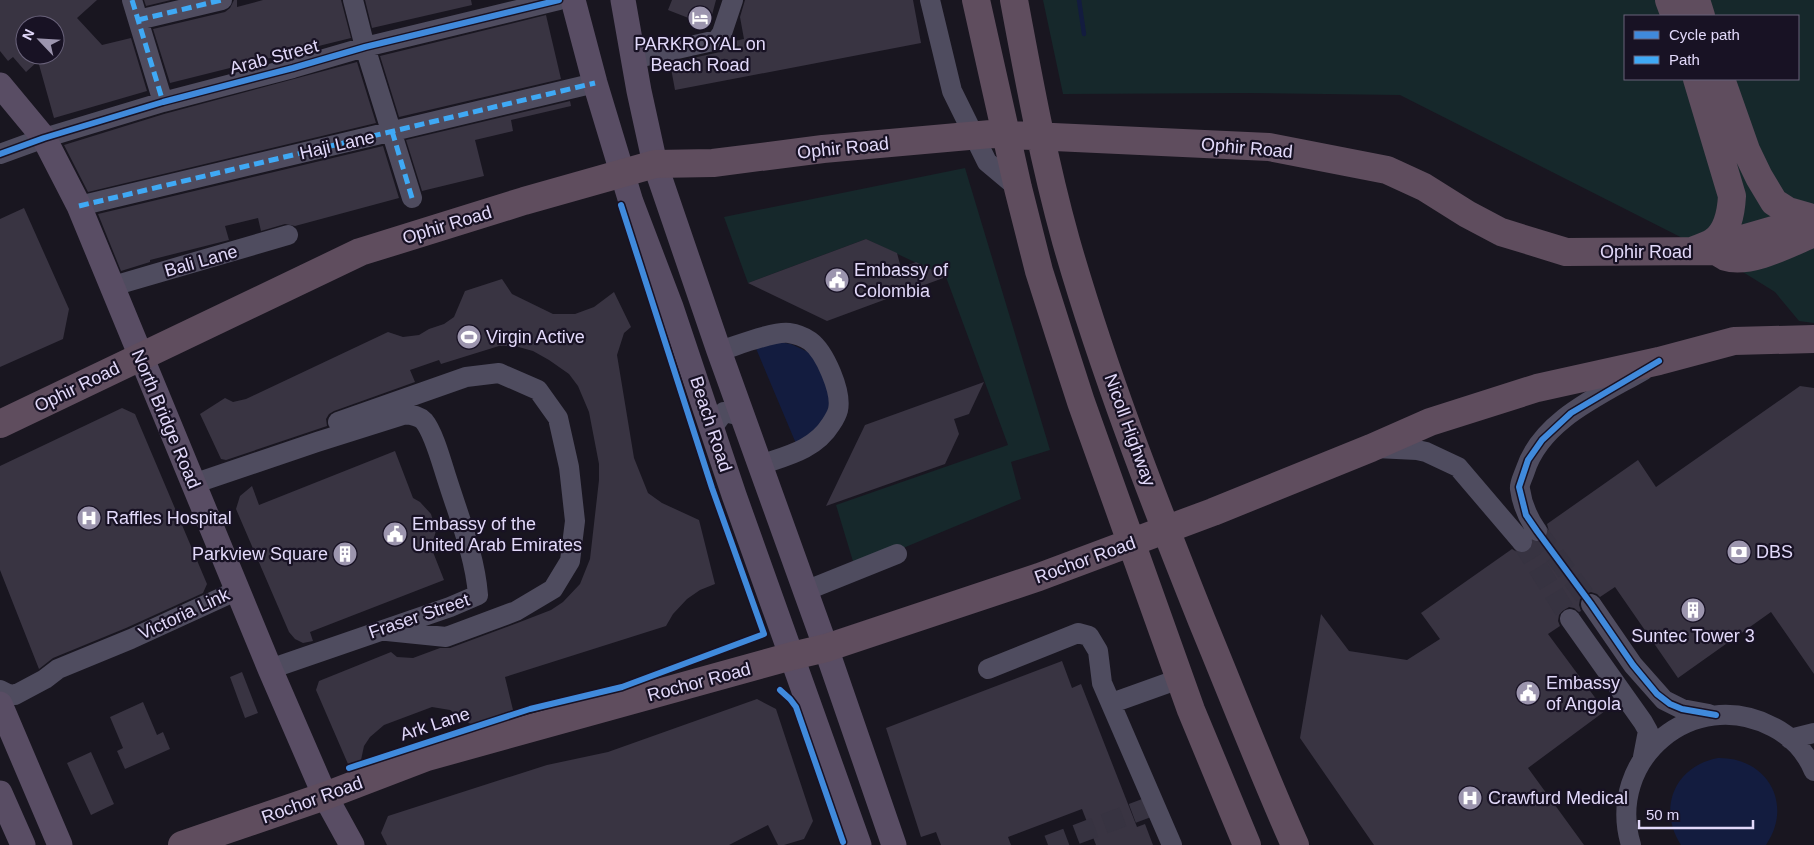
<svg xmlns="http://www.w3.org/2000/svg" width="1814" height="845" font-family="Arial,sans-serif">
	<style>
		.green { fill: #16282b; fill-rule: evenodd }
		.water { fill: #131c3f }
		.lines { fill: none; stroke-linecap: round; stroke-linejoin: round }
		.stream { stroke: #131c3f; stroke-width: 4.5 }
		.building { fill: #393442; fill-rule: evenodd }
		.minor-tunnel { stroke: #373341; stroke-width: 20; stroke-dasharray: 20 10; stroke-linecap: butt }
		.minor { stroke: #4f4c5f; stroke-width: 20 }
		.major { stroke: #594d64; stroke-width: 25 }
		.highway { stroke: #5f4d5e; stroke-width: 28 }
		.quiet { stroke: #3fa9f5; stroke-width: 5; stroke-dasharray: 10 5; stroke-linecap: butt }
		.cycleway-casing { stroke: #181224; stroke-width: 9 }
		.cycleway { stroke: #408adc; stroke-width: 6 }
		.labels { text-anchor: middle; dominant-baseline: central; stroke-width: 4.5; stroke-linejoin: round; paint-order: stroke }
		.poi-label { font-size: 18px; fill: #e2d9fa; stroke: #181224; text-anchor: start }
		.street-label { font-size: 18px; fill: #e2d9fa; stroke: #181224 }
	</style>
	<rect width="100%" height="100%" fill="#191620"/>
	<path class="green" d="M1043,0h771v323l-15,-2 -24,-29 -61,-38 -314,-159 -155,-2 -182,1zM1625,16h173v63h-173z
		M965,168l85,282 -39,12 10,37 -166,69 -19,-63 172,-60 -62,-168 -80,-38 -118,44 -24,-66z"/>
	<path class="water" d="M773,341l18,3 17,8 13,13 9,36 -4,18 -29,27 -42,-100z
		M1718,758c49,-1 76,46 48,87h-85c-24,-37 -6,-79 37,-87z"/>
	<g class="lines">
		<path class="stream" d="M1079,0l5,34"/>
	</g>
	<path class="building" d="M0,0h97l-20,18 25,27 29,-7 16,53 -93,27 -16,-57 -12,11 -13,-15 -5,4 -8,-10zM25,25h30v30h-30z
		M144,0h27l-25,6z
		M234,0h3v7l26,-7h78l10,38 -181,45 -17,-54 72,-17 5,-4z
		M365,0h106l1,5 -100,23z
		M672,0h44l-7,26 -41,-16z
		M745,0h168l8,43 -246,47 -5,-27 50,-11 6,-5 4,-5 14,-3 -4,-22z
		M546,15l15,64 -162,38 -19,-61z
		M357,62l19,61 -288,69 -24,-47 100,-31z
		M570,101l1,5 -60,14 2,11 -38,9 9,36 -62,15 -16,-51z
		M383,146l16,52 -104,28 -10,-2 -24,7 -3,-13 -33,8 4,14 -79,20v2l-29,9 -23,-57z
		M24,208l45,101 -6,30 -63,28v-148z
		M866,239l31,14 4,15 15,-6 30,15 -119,44 -79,-38z
		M502,279l10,15 41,20h22l19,-7 20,-15 17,35 -7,6 -7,22 17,103 14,35 14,10 37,17 16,64 -15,6 -13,9 -14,15 -7,12 -161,51 8,33 -41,15 -22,-15 -18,-3 -48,18 -14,12 -6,9 -3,14 -13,4 -32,-74 3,-9 72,-29 6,5 16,1 27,-10h10l70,-26 31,-12 12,-8 17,-18 10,-25 9,-79v-16l-10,-52 -11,-26 -9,-12 -20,-14 -16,-9 -18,-5h-16l-58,18 -2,-4 -29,10 5,12 -81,29 -5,3 -3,5 1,7 -101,34 -5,-1 -21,-45 25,-16 8,4 13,-3 142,-67 15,5 16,-2 10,-6 15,-5 10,-7 11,-26z
		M984,382l-15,32 -15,5 5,15 -14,30 -119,42 39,-81z
		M1800,386l14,2v286l-43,-62 -93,66 -63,-91 -15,10 -3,-3 -6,-2 -6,2 -5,5 -1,6 2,6 -2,1 -5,-4 -5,-1 -5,2 -5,6 -1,6 2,5 -12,8 57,77 -77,57 56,77h-210l-74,-107 21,-124 28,37 58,9 33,-21 -19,-26 91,-64 7,4 6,1 4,-3 4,-5 1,-4 9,-1 4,-4 2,-6 -2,-7 91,-64 18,27z
		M122,408l13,6 72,170 -4,9 -77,35 -73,30 -14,11 -39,-99v-104z
		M395,451l18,47 7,4 11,12 5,17 -5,16 13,33 -134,52 3,9 -10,2 -8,-4 -6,-7 -53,-123 4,-13 12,-10 7,19z
		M1062,661l10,27 9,-4 56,143 8,-3 8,21h-57l-14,-36 -74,28 3,8h-70l-5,-13 -15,5 -35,-109z
		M242,672l16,41 -13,5 -15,-41z
		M757,699l19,10 37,112 -9,18 -20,6h-6l-10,-20 -39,20h-342l-6,-12 7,-17 159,-51 61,-13z
		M143,702l14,33 6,-3 7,17 -45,20 -8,-18 6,-3 -13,-31z
		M91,752l23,52 -23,11 -24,-52z"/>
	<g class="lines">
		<path class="minor-tunnel" d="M1537,531l54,73
			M1522,542l48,77
			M1048,845l107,-40"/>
		<path class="minor" d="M132,0l31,102
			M353,0l12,47 47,151
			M930,0l22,91 35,71 31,26
			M138,20l84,-20
			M633,59l84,-19 5,-7 11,-33
			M0,154l44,-16 119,-36 130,-34 72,-21 194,-47
			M79,206l516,-123
			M113,286l175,-51
			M719,351c17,-5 54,-20 70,-18 7,1 15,4 21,8 15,11 32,51 28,69 -1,4 -5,11 -7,14 -16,26 -45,32 -71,41
			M338,422l128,-45 33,-4 39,17 20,28 11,49 6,54 -5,40 -17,28 -37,22 -70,26 -59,-6
			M712,428l12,-16 18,4
			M1376,448l41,2 9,2 32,15 64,75
			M193,484l124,-42 89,-28c7,1 13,2 18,7 10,12 18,43 23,58 12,38 28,77 31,116l-28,12 -180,62
			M1537,531c-9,-13 -15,-26 -17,-42 -1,-5 3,-12 5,-18 16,-51 76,-76 119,-101
			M805,591l92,-37
			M1591,604l42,61 31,35 18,9 27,5
			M1570,619l73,103 5,9 -5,26
			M988,669l90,-36 11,3 9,15 4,32 70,162
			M0,690l8,4 7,1 30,-16 13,-10 73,-30 107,-49
			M1112,703l67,-24
			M1790,739l24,-6
			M1631,845c-26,-86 62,-160 142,-118 18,9 33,25 41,44"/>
		<path class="major" d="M573,0l22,83 36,119 40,105 63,188 125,350
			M623,0l16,91 16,73 64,187 107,297 68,197
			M0,85l44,53 35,68 191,463 55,127 27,49
			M0,704l60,141
			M0,793l23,52"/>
		<path class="highway" d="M976,0l42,188 21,83 21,66 21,65 110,308 56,135
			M1014,0c15,81 30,162 52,241 37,129 86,255 136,380 31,75 60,150 93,224
			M1669,0l6,16
			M1696,0l5,16
			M1721,79l25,71 13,27 15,25 14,9 21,6
			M1692,251c7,-3 15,-5 21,-9 15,-10 18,-29 19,-46l-35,-117
			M1716,251l9,-7 52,-15 22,-9
			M0,424l360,-172 164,-51 131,-37 58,-1 110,-14 168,-15 278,13 118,23 37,17 43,27 34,18 65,20 150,-1c3,2 7,4 10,6 24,8 66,-15 88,-24
			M182,845l143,-49 102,-39 365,-101 34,-8 213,-71 174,-65 158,-64 59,-26 107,-34 122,-27 75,-20 80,-2"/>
		<path class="quiet" d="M132,0l31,102
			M138,20l84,-20
			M392,131l20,67
			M79,206l516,-123"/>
		<defs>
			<path id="cycleway" d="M0,154l44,-16 119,-36 130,-34 72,-21 194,-47
				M1659,361l-88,52 -29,27 -14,20 -9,27 7,28 11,16 54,73 42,61 24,29 13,10 12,5 34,6
				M780,690l10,9 6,8 47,135
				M349,768l181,-59 92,-22 142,-53 -52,-146 -91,-283"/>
		</defs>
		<use href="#cycleway" class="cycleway-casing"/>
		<use href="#cycleway" class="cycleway"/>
	</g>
	<defs>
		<symbol id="hotel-disc" viewBox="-11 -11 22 22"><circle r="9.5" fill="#9c95ae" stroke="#181224"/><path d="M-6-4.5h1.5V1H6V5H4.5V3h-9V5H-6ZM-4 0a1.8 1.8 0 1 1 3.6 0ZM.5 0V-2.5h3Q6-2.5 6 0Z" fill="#fff"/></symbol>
		<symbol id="civic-disc" viewBox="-11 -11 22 22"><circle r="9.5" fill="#9c95ae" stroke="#181224"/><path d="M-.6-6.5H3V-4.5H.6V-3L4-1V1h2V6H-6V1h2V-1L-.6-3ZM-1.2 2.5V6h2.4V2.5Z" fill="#fff"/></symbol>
		<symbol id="stadium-disc" viewBox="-11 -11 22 22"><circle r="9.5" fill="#9c95ae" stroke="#181224"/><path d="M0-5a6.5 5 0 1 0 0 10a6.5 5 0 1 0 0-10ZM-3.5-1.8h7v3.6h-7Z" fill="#fff"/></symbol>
		<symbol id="hospital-disc" viewBox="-11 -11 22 22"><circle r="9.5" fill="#9c95ae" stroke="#181224"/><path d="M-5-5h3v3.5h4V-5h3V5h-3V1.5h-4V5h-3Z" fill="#fff"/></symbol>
		<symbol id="bank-disc" viewBox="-11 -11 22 22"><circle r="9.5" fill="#9c95ae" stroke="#181224"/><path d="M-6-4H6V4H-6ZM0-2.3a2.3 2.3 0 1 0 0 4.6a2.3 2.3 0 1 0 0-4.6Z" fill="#fff"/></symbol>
		<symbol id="building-disc" viewBox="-11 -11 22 22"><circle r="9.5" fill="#9c95ae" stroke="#181224"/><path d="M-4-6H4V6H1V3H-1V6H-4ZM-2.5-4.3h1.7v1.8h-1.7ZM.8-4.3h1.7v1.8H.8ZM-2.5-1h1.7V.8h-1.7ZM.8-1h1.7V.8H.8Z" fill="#fff"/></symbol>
	</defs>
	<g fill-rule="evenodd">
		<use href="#hotel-disc" x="686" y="4" width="28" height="28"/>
		<use href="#civic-disc" x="823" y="266" width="28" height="28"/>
		<use href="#stadium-disc" x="455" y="323" width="28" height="28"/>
		<use href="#hospital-disc" x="75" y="504" width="28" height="28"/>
		<use href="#civic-disc" x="381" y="520" width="28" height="28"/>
		<use href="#bank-disc" x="1725" y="538" width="28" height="28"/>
		<use href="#building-disc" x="331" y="540" width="28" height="28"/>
		<use href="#building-disc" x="1679" y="596" width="28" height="28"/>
		<use href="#civic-disc" x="1514" y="679" width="28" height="28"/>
		<use href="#hospital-disc" x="1456" y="784" width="28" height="28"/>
	</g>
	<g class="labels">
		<g class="poi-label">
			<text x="700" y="44" text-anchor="middle">PARKROYAL on<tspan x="700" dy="21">Beach Road</tspan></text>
			<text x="854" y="270">Embassy of<tspan x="854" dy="21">Colombia</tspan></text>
			<text x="486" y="337">Virgin Active</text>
			<text x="106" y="518">Raffles Hospital</text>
			<text x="412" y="524">Embassy of the<tspan x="412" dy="21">United Arab Emirates</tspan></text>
			<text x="1756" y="552">DBS</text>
			<text x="328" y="554" text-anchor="end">Parkview Square</text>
			<text x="1693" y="636" text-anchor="middle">Suntec Tower 3</text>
			<text x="1546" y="683">Embassy<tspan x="1546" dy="21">of Angola</tspan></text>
			<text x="1488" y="798">Crawfurd Medical</text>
		</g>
		<g class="street-label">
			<text transform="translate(274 57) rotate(-15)">Arab Street</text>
			<text transform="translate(337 145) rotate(-13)">Haji Lane</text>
			<text transform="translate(843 148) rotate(-6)">Ophir Road</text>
			<text transform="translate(1247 148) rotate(5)">Ophir Road</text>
			<text transform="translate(447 225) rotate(-17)">Ophir Road</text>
			<text x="1646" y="252">Ophir Road</text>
			<text transform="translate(201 261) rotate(-16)">Bali Lane</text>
			<text transform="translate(77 387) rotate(-26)">Ophir Road</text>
			<text transform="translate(166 419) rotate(67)">North Bridge Road</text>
			<text transform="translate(711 424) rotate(72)">Beach Road</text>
			<text transform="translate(1130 430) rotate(70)">Nicoll Highway</text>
			<text transform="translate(1085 560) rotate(-20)">Rochor Road</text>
			<text transform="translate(184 614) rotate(-25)">Victoria Link</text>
			<text transform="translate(419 616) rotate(-19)">Fraser Street</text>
			<text transform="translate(699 682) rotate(-15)">Rochor Road</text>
			<text transform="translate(435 724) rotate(-18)">Ark Lane</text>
			<text transform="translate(312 800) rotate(-20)">Rochor Road</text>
		</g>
	</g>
	<rect x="1624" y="15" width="175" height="65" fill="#181224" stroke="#69627a"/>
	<rect x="1634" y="31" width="25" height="8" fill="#408adc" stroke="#69627a"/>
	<text x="1669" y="40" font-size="15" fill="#e2d9fa">Cycle path</text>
	<rect x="1634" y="56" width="25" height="8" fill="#3fa9f5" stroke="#69627a"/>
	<text x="1669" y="65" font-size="15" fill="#e2d9fa">Path</text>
	<g transform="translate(40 40) rotate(295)"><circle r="24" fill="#181224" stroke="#69627a"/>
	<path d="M0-4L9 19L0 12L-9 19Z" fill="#9c95ae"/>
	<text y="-8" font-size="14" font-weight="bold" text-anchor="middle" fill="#e2d9fa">N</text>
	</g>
	<path d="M1639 820v8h114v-8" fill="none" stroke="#e2d9fa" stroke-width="2.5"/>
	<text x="1646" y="820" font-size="15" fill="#e2d9fa" stroke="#181224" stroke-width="4" paint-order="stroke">50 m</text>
</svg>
